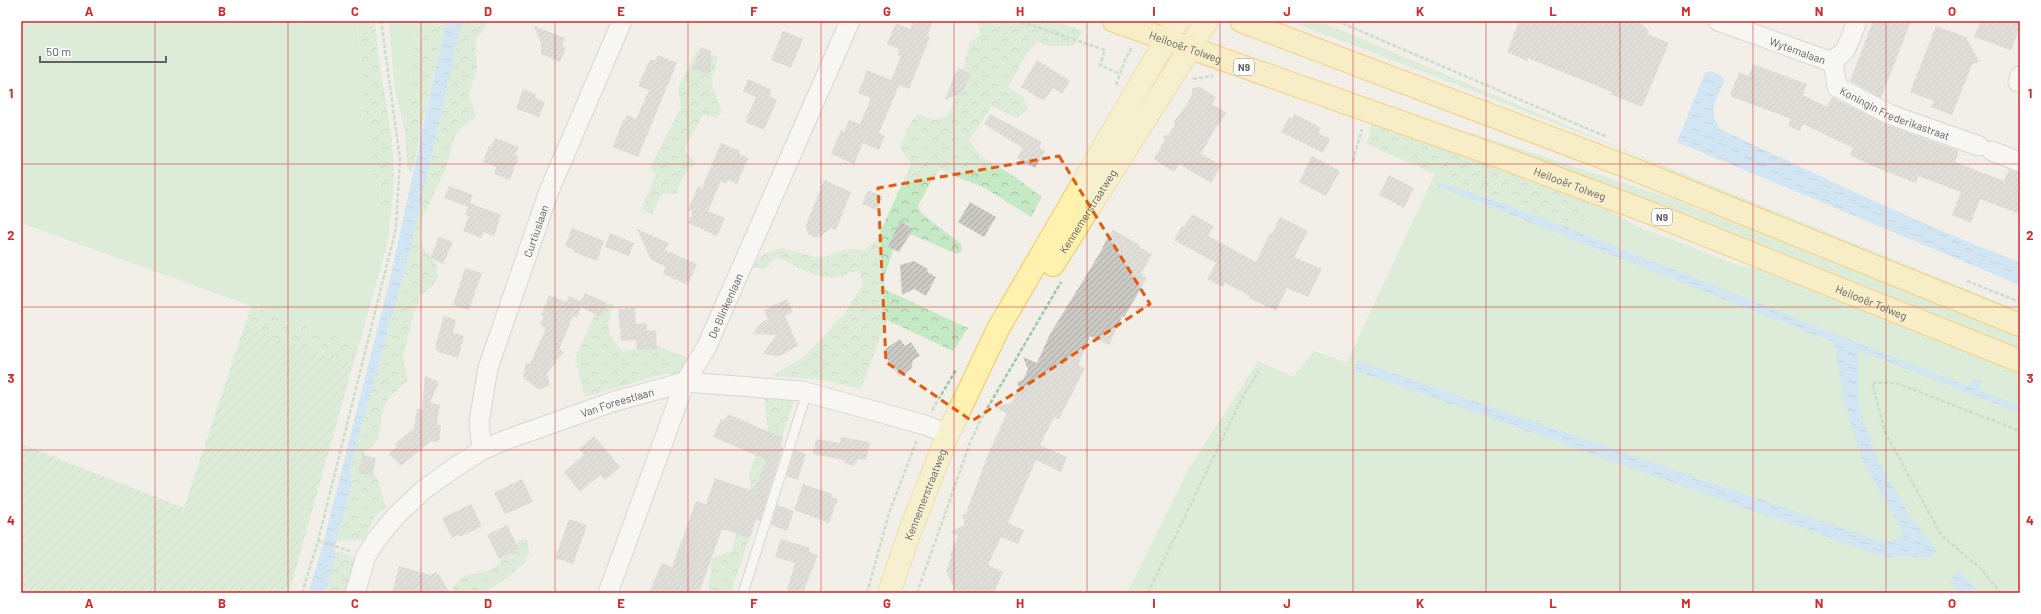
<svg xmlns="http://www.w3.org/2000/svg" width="2041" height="614" font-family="Barlow,sans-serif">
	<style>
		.green { fill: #c5e8c5 }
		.forest { fill: url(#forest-crowns) }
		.garden { fill: url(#garden-furrows) }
		.water { fill: url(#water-ripples) }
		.building { fill: url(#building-hatch) }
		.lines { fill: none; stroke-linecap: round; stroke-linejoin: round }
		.service-casing { stroke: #b5b8bc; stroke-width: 11 }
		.minor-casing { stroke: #b5b8bc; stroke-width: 21 }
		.primary-casing { stroke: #f2c960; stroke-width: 24 }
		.trunk-casing { stroke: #f9ab00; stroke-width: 24 }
		.path { stroke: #9cc7a9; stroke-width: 2.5; stroke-dasharray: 4 2; stroke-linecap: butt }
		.service { stroke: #fff; stroke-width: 9 }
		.minor { stroke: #fff; stroke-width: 19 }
		.primary { stroke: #fff2af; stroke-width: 22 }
		.trunk { stroke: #feeaa1; stroke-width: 22 }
		.marked { fill: none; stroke: #e8590c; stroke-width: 3; stroke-dasharray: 8 5; stroke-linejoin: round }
		.grid { fill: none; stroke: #d62828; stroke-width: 1; stroke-opacity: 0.55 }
		.labels { text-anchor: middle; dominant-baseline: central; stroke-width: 3; stroke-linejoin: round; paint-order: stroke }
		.shield { fill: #fff; stroke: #8f9295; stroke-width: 1 }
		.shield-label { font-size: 10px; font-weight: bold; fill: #5f6368 }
		.street-label { font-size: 11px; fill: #5f6368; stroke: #fff }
		.neatline { fill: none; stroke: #d62828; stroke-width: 1.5 }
		.grid-label { font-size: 13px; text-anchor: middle; font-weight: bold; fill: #d62828 }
	</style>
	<defs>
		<pattern id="forest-crowns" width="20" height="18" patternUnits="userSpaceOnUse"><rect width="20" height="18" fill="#c5e8c5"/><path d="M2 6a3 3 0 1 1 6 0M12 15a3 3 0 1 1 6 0" fill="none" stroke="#a3c0a4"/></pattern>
		<pattern id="garden-furrows" width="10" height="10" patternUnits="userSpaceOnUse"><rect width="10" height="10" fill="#c5e8c5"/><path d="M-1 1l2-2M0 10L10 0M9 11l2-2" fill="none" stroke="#a3c0a4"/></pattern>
		<pattern id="water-ripples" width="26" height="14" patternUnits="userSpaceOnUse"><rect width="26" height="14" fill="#aadaff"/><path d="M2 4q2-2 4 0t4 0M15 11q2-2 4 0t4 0" fill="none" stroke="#8eb4d2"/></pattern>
		<pattern id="building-hatch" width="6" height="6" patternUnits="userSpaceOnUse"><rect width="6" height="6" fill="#cccac5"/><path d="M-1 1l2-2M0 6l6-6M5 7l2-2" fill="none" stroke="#a9a8a4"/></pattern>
	</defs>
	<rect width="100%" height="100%" fill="#f1efe8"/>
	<path class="green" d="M21,21h336l2,27 20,158 13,-3 -4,38 -29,104 -338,-122z
		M389,21h30l-5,21 -9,90 -11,-49z
		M1289,21h30l289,122 412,168v4l-334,-135c-44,-25 -93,-42 -139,-60 -86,-34 -172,-67 -258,-99z
		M1472,133l195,64 353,139v19l-551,-219z
		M1435,174l146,54 12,-26 46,25 102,39 30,5 249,101v221h-40l-21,-22 -9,11 10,11h-833l60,-121 71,-111 35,16 21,-26 33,11z"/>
	<path class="forest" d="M357,21h18l3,33 14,86 2,37 -2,26 -13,3 -8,-46z
		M419,21h27l-34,151 -4,-2 -3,-38 9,-90z
		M462,21h27l-12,18 -2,6 2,23 -8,27 7,22 -15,11 -6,8 -10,34 -23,48 -2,14 2,14 15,19 1,12 -6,9 -12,10 -9,27 -8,35 5,23c-7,6 -16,12 -21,20 -11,18 0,41 -23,51l2,9 12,19 8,27 -12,10 -10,23 -27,1 15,-57 -2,-15 60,-218z
		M974,21h81l28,10 -10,15h-22l-14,-4 -11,12 -18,33 15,10 5,11 -11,10 -25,-12 -23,35 12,15 34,21 27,20 -11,20 -46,-29 -45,-18 -8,10 -14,26 3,7 40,31 1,7 -5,3 -45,-19 -10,-1 -6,7 -13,40 3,9 82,38 -15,23 -66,-31 -26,69 -37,-9 -53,-4 33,-19 42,-45 17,-28 -4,-14c-9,2 -21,9 -30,8 -18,-1 -35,-15 -52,-21l-13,12 -14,-2 14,-13 17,-6 38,10 30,-9 15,1 12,-9 35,-77 -11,-17 10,-23 8,-10 16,6 13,-4 7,-13 16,-61 10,-7v-9z
		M697,50l21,7 -7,25 11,30 -5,6 -14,-4 -19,36 12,13c-11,9 -16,17 -19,31l-12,-1 -5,4 -8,17 -11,-5 15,-34 -6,-7 31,-61 -3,-19z
		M1372,123l221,79 -12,26 -146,-54 -68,-30z
		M614,303c-9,25 -8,29 9,49l30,-8 37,15 -6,13 -24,3 -75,22 -10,-38 24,-54z
		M251,306l108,39 -6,19 -109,-37z
		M764,394l31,4 -64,195h-23l4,-35 20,-7 12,-46 8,-9 -3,-21 8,-24 11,-20z
		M527,538l2,14 -5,11 -14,13 -27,17h-31c6,-24 23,-16 40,-24 8,-5 21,-22 28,-29z
		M340,551l16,7 -8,35h-23l12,-40z"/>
	<path class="garden" d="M244,327l109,37 -64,229h-268v-149l163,64z"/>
	<path class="water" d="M446,21h16l-52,230 -60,218 2,15 -18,66 3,3 -12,40h-17l14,-45 69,-273z
		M1710,71l12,5 2,5c-5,13 -18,33 -5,44l-1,3c100,47 199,96 302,134v23l-343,-143 28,-69z
		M1440,182l70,24 84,32 373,148 7,-8 8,3 -3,9 41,16v7l-162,-63v53l19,56 33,57 27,35 -7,6h-46l-530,-187 4,-9 528,182 14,-5 4,-5 -42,-73 -18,-59 -9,-58 -398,-157z
		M1959,571l21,22h-20l-11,-11z"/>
	<path class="building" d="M913,21h20l-6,15 3,1 -21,52 -10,-4 -20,48 6,3 -6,14 -16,-7 -9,21 -23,-10 10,-24 3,2 5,-12 11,4 11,-26 -13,-5 9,-23 24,10 10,-24 -4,-1 2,-6 -12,-5 9,-21 14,6z
		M1519,21h119l11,10 -2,3 22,9 -27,64 -32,-13 2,-2 -84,-34 -1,3 -20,-9z
		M1873,21h38l-30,77 -31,-17z
		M1981,21h39v6l-9,23 -37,-13z
		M534,26l31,12 -3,8 4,2 -6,14 -19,-8v-11z
		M1936,26l30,11 13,24 -7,4 -20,50 -21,-8 3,-6 -24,-9z
		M783,31l20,8 -12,29 -20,-8z
		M701,47l10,4v16l-2,7 -16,-5z
		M658,55l19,8 -39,94 -25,-10 10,-27 2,1 2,-6 9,4 13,-29 -11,-4 12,-27 5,2z
		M1037,60l33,21 -8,13 -9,-6 -9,13 -23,-14z
		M1753,64l54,20 -4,11 24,12 5,-10 55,28 72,26 -4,11 49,19 5,-12 11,4v41l-40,-15 -9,24 -19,-8 9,-23 -43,-16 -2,7 -39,-15 -27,-13 3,-7 -50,-24 -3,7 -12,-5 3,-7 -61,-23 9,-24 10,4z
		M959,68l12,6 -9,19 -17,7 10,-26z
		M748,79l24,11 -3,6 8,4 -13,30 -19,-8 11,-25 -13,-6z
		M1200,87l16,10 -4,7 14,9 -8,13 -1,-1 -16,29 20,11 -10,18 -32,-19 -5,8 -19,-12 -1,-2 11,-18 -2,-4 5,-1 7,-10 -1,-3 13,-18 5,-10v-6z
		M523,89l13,5 -1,4 10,4 -6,15 -23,-8z
		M990,114l52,28 -3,5 6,4 -10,17 -18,-10 6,-10 -39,-24z
		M1295,114l26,14 -3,5 12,6 -7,14 -42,-21 8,-15 3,2z
		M495,138l24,9 -4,8 4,1 -9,24 -16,-6 2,-7 -13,-5 6,-16 2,1z
		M721,143l19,8 -1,3 9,4 -11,26 -9,-4 -2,4 -5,-3 -13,30 17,7 -8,18 -29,-13 5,-11 -5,-2 10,-24 4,2z
		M1312,156l28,15 -14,25 -27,-14z
		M1389,175l25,13 -10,20 -25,-13z
		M824,180l27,12 -15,38 -5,-2 -10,8 -5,2 -8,-4 -2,-9z
		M449,186l24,9 -3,8 31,12 -7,21 -11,-4 -2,6 -18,-7 6,-15 -4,-1 3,-8 -24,-9z
		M868,190l14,6 -5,14 -15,-6z
		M970,202l26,15 -12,20 -26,-15z
		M1192,214l22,12 -6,10 48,26 14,-29 2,1 8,-17 28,14 -14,26 28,12 -14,28 -21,-9 -11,23 -27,-13 1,-2 -25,-13 -2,4 -16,-8 9,-16 -42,-23 8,-14 2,1z
		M900,221l13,8 -14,23 -11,-5z
		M572,228l32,13 -7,20 -24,-9 1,-2 -9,-4z
		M637,229l32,14 -4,7 32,14 -9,21 -25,-11 3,-7 -15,-7z
		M1113,230l27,15 -1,2 13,7 -11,20 6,4 -23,39 -2,-1 -13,29 -19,-9 -12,29 7,3 -26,51 -5,-2 -14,28 27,12 -6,15 -25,-12 -28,63 16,7 -6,14 -17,-7 -13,28 15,7 -9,21h-38l-10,-23 6,-14h-2l2,-6 6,-14 -8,-4 15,-7 -3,-10 4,-2 23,-61 18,-39 -13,-6 17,-4 8,-16 -2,-5 6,-2 5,-11 -5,-12 14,6 13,-29 50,-81 9,-19 1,1z
		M610,233l24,10 -5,13 -24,-9z
		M439,237l14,5 -10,22 -13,-6z
		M914,261l14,8 -1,3 9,5 -10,19 -12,-7 -12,6 -2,-30z
		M465,268l17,5 -13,37 -16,-5z
		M585,293l22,10 -6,14 -20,-10 -4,11 -4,-2 -14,34 5,2 -17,21 3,12 -11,5 -16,-13 3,-14 4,1 16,-36 -6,-3 4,-9 -3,-1 8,-20 17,7 3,-6 12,5z
		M787,299l6,13 -8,4 13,30 -12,6v1l-8,3 -15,-2 13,-19 -23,-1 8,-11 7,-4 -4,-9z
		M635,308l1,16 11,-1v8l9,-1 1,19 -20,1 -1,-10 -15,1 -3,-32z
		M444,316l12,4 -3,13 11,3 -6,22 -20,-6 -3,-5z
		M900,339l5,7 6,-4 9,14 -7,4 -2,9 -12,8 -17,-26z
		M425,376l14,6 -9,21 10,1 -3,21h4l-2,17 -8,-1 -30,25 -12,-13 8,-6 -2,-3 19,-16 3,-19h5z
		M728,414l55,24 -3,8 3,1 -23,74 -4,-1 -6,18 -28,-9 -23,64h-50l13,-30 10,4 24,-66 10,3 9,-26 35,12 1,-3 3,2 13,-29 -54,-23 8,-18 4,1z
		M594,436l26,31 -15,13 -5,-5 -20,17 -16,-20 20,-17 -5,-6z
		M841,437l29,5 -4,18 -8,-1 -1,3 -4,4 -7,-2 -3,-4 -30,-6 3,-15 24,4z
		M795,450l11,4 -8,26 -12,-4z
		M363,455l13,3 -4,18 -14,-3z
		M522,479l11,23 -28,12 -11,-21z
		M803,484l29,10 -1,3 7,2 -9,24 -35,-13z
		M471,504l11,22 -22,11 -1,-3 -7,4 -10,-20z
		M777,505l17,6 -7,20 -16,-6z
		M569,519l18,6 -14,39 -18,-6z
		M507,525l12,24 -20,10 -12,-24z
		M781,539l29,9 -1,4 9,3 -15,38h-17l9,-30 -20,-6z
		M399,566l31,9 7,-3 13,21h-58z"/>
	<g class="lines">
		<defs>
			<path id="service" d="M743,593l64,-201"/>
			<g id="minor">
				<path id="s1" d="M1718,21l108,39c21,0 24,-22 31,-39"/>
				<path id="s2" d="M1833,60l4,27 54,28 88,31"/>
				<path d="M2018,82l2,-6"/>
				<path d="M1992,151l28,11"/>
				<path id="s3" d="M482,450l-3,-28 9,-54 61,-177 73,-170"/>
				<path id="s4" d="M355,593l11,-37 10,-16 18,-22 28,-27 29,-21 31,-20 26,-11 104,-37 73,-20 117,9 123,34 23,9"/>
				<path id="s5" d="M608,593l77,-211 21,-34 144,-327"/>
			</g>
			<g id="primary">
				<path id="s6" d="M1053,265l154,-244"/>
				<path id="s7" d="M889,593l20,-59 39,-100 50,-105 179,-308"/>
			</g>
			<g id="trunk">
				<path id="s8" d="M1114,21l386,136 148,55 372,149"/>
				<path d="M1241,21l392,148 387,156"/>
			</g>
		</defs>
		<use href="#service" class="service-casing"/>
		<use href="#minor" class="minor-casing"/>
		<use href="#primary" class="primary-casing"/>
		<use href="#trunk" class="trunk-casing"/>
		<path class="path" d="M1337,21l270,116
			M1021,23l7,1 77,26 -5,15 20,9
			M1193,79l20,-3
			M1116,85l9,-25 7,-13
			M1353,161l9,-32
			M1967,281l53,21
			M932,410l24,-40
			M318,541l32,10
			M302,593l16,-52 78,-313 4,-69 -19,-138
			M867,593l22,-80 28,-73
			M917,593l53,-150 11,-24 80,-137
			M1148,593l94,-195 17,-27
			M2001,593l-20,-24 -40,-34 -56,-103 -13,-49h24l124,48"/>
		<use href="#service" class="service"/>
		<use href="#minor" class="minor"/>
		<use href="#primary" class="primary"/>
		<use href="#trunk" class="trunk"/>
	</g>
	<path d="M0 0H2041V614H0ZM1059,156l91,148 -178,117 -86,-59 -8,-174z" fill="#f1efe8" fill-opacity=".55" fill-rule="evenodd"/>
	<path class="marked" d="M1059,156l91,148 -178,117 -86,-59 -8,-174z"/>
	<path class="grid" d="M155,21v572M288,21v572M421,21v572M555,21v572M688,21v572M821,21v572M954,21v572M1087,21v572M1220,21v572M1353,21v572M1486,21v572M1620,21v572M1753,21v572M1886,21v572M21,164h1999M21,307h1999M21,450h1999"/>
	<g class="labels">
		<g class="shield">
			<rect x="1234" y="59" width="20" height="16" rx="3"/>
			<rect x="1652" y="209" width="20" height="16" rx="3"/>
		</g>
		<g class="shield-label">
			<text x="1244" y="67">N9</text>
			<text x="1662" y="217">N9</text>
		</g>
		<g class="street-label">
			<text stroke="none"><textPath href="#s8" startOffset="76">Heilooër Tolweg</textPath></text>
			<text stroke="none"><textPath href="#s1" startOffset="85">Wytemalaan</textPath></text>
			<text stroke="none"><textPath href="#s2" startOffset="91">Koningin Frederikastraat</textPath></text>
			<text stroke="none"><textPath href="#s8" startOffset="484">Heilooër Tolweg</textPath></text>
			<text stroke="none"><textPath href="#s6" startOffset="64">Kennemerstraatweg</textPath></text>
			<text stroke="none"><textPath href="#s3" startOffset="228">Curtiuslaan</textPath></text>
			<text stroke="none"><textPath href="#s8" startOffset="808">Heilooër Tolweg</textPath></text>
			<text stroke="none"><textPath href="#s5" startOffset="311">De Blinkenlaan</textPath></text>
			<text stroke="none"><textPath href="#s4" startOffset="341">Van Foreestlaan</textPath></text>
			<text stroke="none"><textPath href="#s7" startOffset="105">Kennemerstraatweg</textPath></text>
		</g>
	</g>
	<rect width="2041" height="614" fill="none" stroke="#ffffff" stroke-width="44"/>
	<path d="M40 56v6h126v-6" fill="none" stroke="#5f6368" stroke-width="2"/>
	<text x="46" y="56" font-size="12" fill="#5f6368" stroke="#ffffff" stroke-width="3" paint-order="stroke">50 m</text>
	<rect x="22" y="22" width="1997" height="570" class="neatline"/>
	<g class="grid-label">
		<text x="89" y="16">A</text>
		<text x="222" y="16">B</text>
		<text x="355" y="16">C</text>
		<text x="488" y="16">D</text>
		<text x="621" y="16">E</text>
		<text x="754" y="16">F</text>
		<text x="887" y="16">G</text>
		<text x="1020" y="16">H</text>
		<text x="1154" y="16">I</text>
		<text x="1287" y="16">J</text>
		<text x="1420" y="16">K</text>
		<text x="1553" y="16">L</text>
		<text x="1686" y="16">M</text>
		<text x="1819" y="16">N</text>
		<text x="1952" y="16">O</text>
		<text x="11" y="98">1</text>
		<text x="2030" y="98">1</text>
		<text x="11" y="240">2</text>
		<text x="2030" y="240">2</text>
		<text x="11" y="383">3</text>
		<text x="2030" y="383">3</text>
		<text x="11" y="525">4</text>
		<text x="2030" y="525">4</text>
		<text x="89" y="608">A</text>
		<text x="222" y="608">B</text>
		<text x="355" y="608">C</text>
		<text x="488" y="608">D</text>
		<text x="621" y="608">E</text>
		<text x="754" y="608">F</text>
		<text x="887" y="608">G</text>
		<text x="1020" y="608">H</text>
		<text x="1154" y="608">I</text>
		<text x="1287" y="608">J</text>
		<text x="1420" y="608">K</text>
		<text x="1553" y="608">L</text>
		<text x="1686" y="608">M</text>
		<text x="1819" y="608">N</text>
		<text x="1952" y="608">O</text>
	</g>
</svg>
